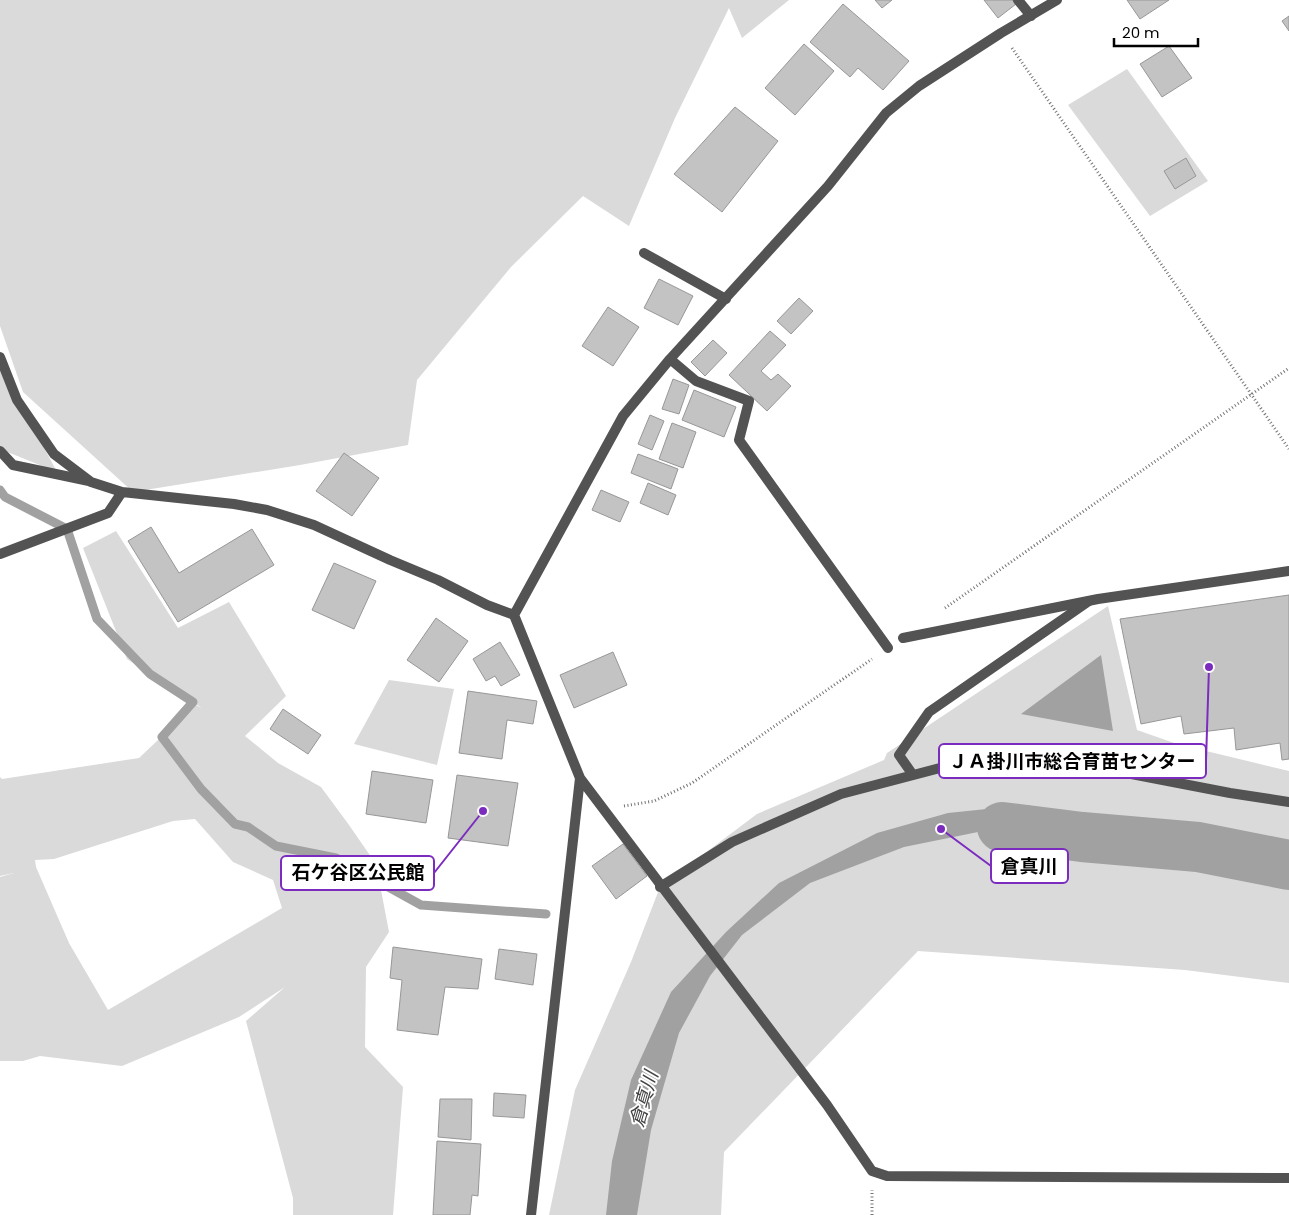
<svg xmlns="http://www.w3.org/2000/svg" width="1289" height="1215" font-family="Poppins,'Noto Sans JP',sans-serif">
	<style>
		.green { fill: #dadada; fill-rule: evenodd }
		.water { fill: #a1a1a1 }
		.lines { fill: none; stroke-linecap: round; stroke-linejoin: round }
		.stream { stroke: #a1a1a1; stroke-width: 9 }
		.river { stroke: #a1a1a1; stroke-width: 50 }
		.building { fill: #c3c3c3; stroke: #979797 }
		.path { stroke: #757575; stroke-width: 3; stroke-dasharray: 1 2.5; stroke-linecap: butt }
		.lane { stroke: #535353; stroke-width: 10 }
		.street { stroke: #535353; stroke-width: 10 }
		.labels { text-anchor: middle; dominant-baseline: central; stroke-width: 4; stroke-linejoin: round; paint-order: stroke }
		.water-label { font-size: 19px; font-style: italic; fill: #424242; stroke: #fff }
		.leader { fill: none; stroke: #7b2cbf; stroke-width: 2 }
		.callout-dot { fill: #7b2cbf; stroke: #fff; stroke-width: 2 }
		.callout { fill: #fff; stroke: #7b2cbf; stroke-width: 2 }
		.callout-label { font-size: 19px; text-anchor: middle; font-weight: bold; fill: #000 }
	</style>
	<rect width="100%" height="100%" fill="#fff"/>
	<path class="green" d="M0,0h789l-47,38 -13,-30 -54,110 -46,108 -46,-30 -72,71 -94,113 -9,65 -108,20 -167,27 -110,-100 -23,-66z
		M1127,69l81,112 -58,35 -82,-111z
		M0,365l57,107 -57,-23z
		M116,531l62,97 51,-26 57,94 -41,40 33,27 43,24 28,38 27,39 13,68 -23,35 -1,80 38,40 -10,128h-100v-17l-47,-177 39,-34 -46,30 -117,49 -82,-10 -17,5h-23v-184l14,-4 -14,3v-99l2,2 137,-21 18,-17 35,-38 10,5 -75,-49 -44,-111zM195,819l38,43 40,18 9,28 -174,102 -39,-67 -33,-76 -1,-7 19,-1 119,-38z
		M1108,606l29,124 40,14 112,27v212l-104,-13 -267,-19 -194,201 -3,63h-172l26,-125 56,-128 29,-75 97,-73 127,-54 3,-7z
		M389,680l65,9 -17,76 -83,-21z"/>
	<path class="water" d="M1101,655l12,76 -92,-17z
		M1026,805l119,21 46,21 -121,-12 -92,-3 -74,15 -94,36 -68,52 -32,41 -31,57 -28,97 -14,85h-31l6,-54 19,-81 40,-88 55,-60 53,-49 98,-50 71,-20z"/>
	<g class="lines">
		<path class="stream" d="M0,490l5,7 62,32 30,90 53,55 43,28 -31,35 39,52 34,35 13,3 28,19 60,12 85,47 125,9"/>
		<path class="river" d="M1002,827l80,10 116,10 91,18"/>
	</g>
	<path class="building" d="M875,0h17l-10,8z
		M984,0h28l4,4 -18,14z
		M1127,0h42l-29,19z
		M843,4l66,57 -26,29 -25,-22 -8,9 -40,-35z
		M1289,16v15l-7,-10z
		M804,44l30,27 -39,44 -30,-27z
		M1169,46l23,32 -30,19 -22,-33z
		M735,107l43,34 -56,71 -48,-38z
		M1186,158l10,18 -21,13 -11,-18z
		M659,279l34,17 -15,29 -34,-17z
		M799,298l14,13 -22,23 -14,-13z
		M608,307l31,20 -26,39 -31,-20z
		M770,331l16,14 -25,26 10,9 7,-6 13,12 -24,25 -38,-36z
		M713,340l14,13 -22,23 -14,-14z
		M673,379l16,6 -10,29 -17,-5z
		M694,390l42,17 -12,30 -42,-17z
		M650,415l14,6 -12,29 -14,-6z
		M672,423l24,9 -13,36 -24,-9z
		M344,453l35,25 -27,38 -36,-25z
		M638,454l40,15 -7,20 -40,-16z
		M648,483l28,12 -8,20 -28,-12z
		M601,490l28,12 -9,20 -28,-12z
		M151,527l28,46 73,-44 22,36 -96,57 -50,-81z
		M334,563l42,18 -22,48 -42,-19z
		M1289,595v164l-7,1 -2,-17 -44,7 -2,-22 -50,6 -3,-18 -40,8 -21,-105z
		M436,618l32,23 -29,41 -32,-22z
		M500,642l20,33 -19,11 -6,-10 -9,5 -13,-22z
		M613,652l14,33 -53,23 -14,-33z
		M468,691l69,10 -4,23 -26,-4 -5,39 -43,-6z
		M283,709l38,26 -13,19 -38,-25z
		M372,771l61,9 -7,43 -60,-9z
		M457,775l61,8 -10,63 -60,-8z
		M623,844l24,32 -31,23 -24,-33z
		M393,947l89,12 -4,30 -33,-2 -7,48 -41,-5 5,-50 -12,-2z
		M499,949l38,5 -4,31 -38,-6z
		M494,1093l32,2 -2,23 -31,-2z
		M440,1099h32l-1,41 -33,-3z
		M437,1141l44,3 -3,52 -6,-1 -2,20h-37z"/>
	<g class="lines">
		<path class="path" d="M1012,48l277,401
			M945,608l344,-240
			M624,806l30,-5 38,-18 180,-124
			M872,1215v-25"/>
		<path class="lane" d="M1018,0l13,16
			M644,253l82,46
			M913,775l-14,-20 30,-43 160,-111
			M660,887l72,-45 109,-48 122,-32 96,-2 171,33 59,9"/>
		<path class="street" d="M0,357l17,43 37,54 37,28 31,10 112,12 33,6 47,15 76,35 48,20 49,25 27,10 66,163 247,327 45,66 15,5 402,2
			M670,359l26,22 53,20 -10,39 149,208
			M0,451l13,14 76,16
			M0,554l108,-41 14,-21
			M514,615l109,-199 47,-57 158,-173 58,-73 33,-27 82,-53 56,-33
			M903,638l195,-39 191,-28
			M531,1215l49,-437"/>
	</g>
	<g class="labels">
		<g class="water-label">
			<text transform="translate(644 1099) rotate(-74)">倉真川</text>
		</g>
	</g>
	<path class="leader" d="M1209 667L1206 761M941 829L991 866M483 811L434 873"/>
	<g class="callout-dot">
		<circle cx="1209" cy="667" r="5"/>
		<circle cx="941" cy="829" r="5"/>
		<circle cx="483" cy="811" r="5"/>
	</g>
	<g class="callout">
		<rect x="939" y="744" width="267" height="34" rx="5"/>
		<rect x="991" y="849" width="77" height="34" rx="5"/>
		<rect x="281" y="856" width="153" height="34" rx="5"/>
	</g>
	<g class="callout-label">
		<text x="1072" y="768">ＪＡ掛川市総合育苗センター</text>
		<text x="1029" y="873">倉真川</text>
		<text x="358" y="879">石ケ谷区公民館</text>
	</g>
	<path d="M1114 38v8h84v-8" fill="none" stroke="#000000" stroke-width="2.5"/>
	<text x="1122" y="38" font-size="15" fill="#000000" stroke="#ffffff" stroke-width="4" paint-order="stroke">20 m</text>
</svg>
